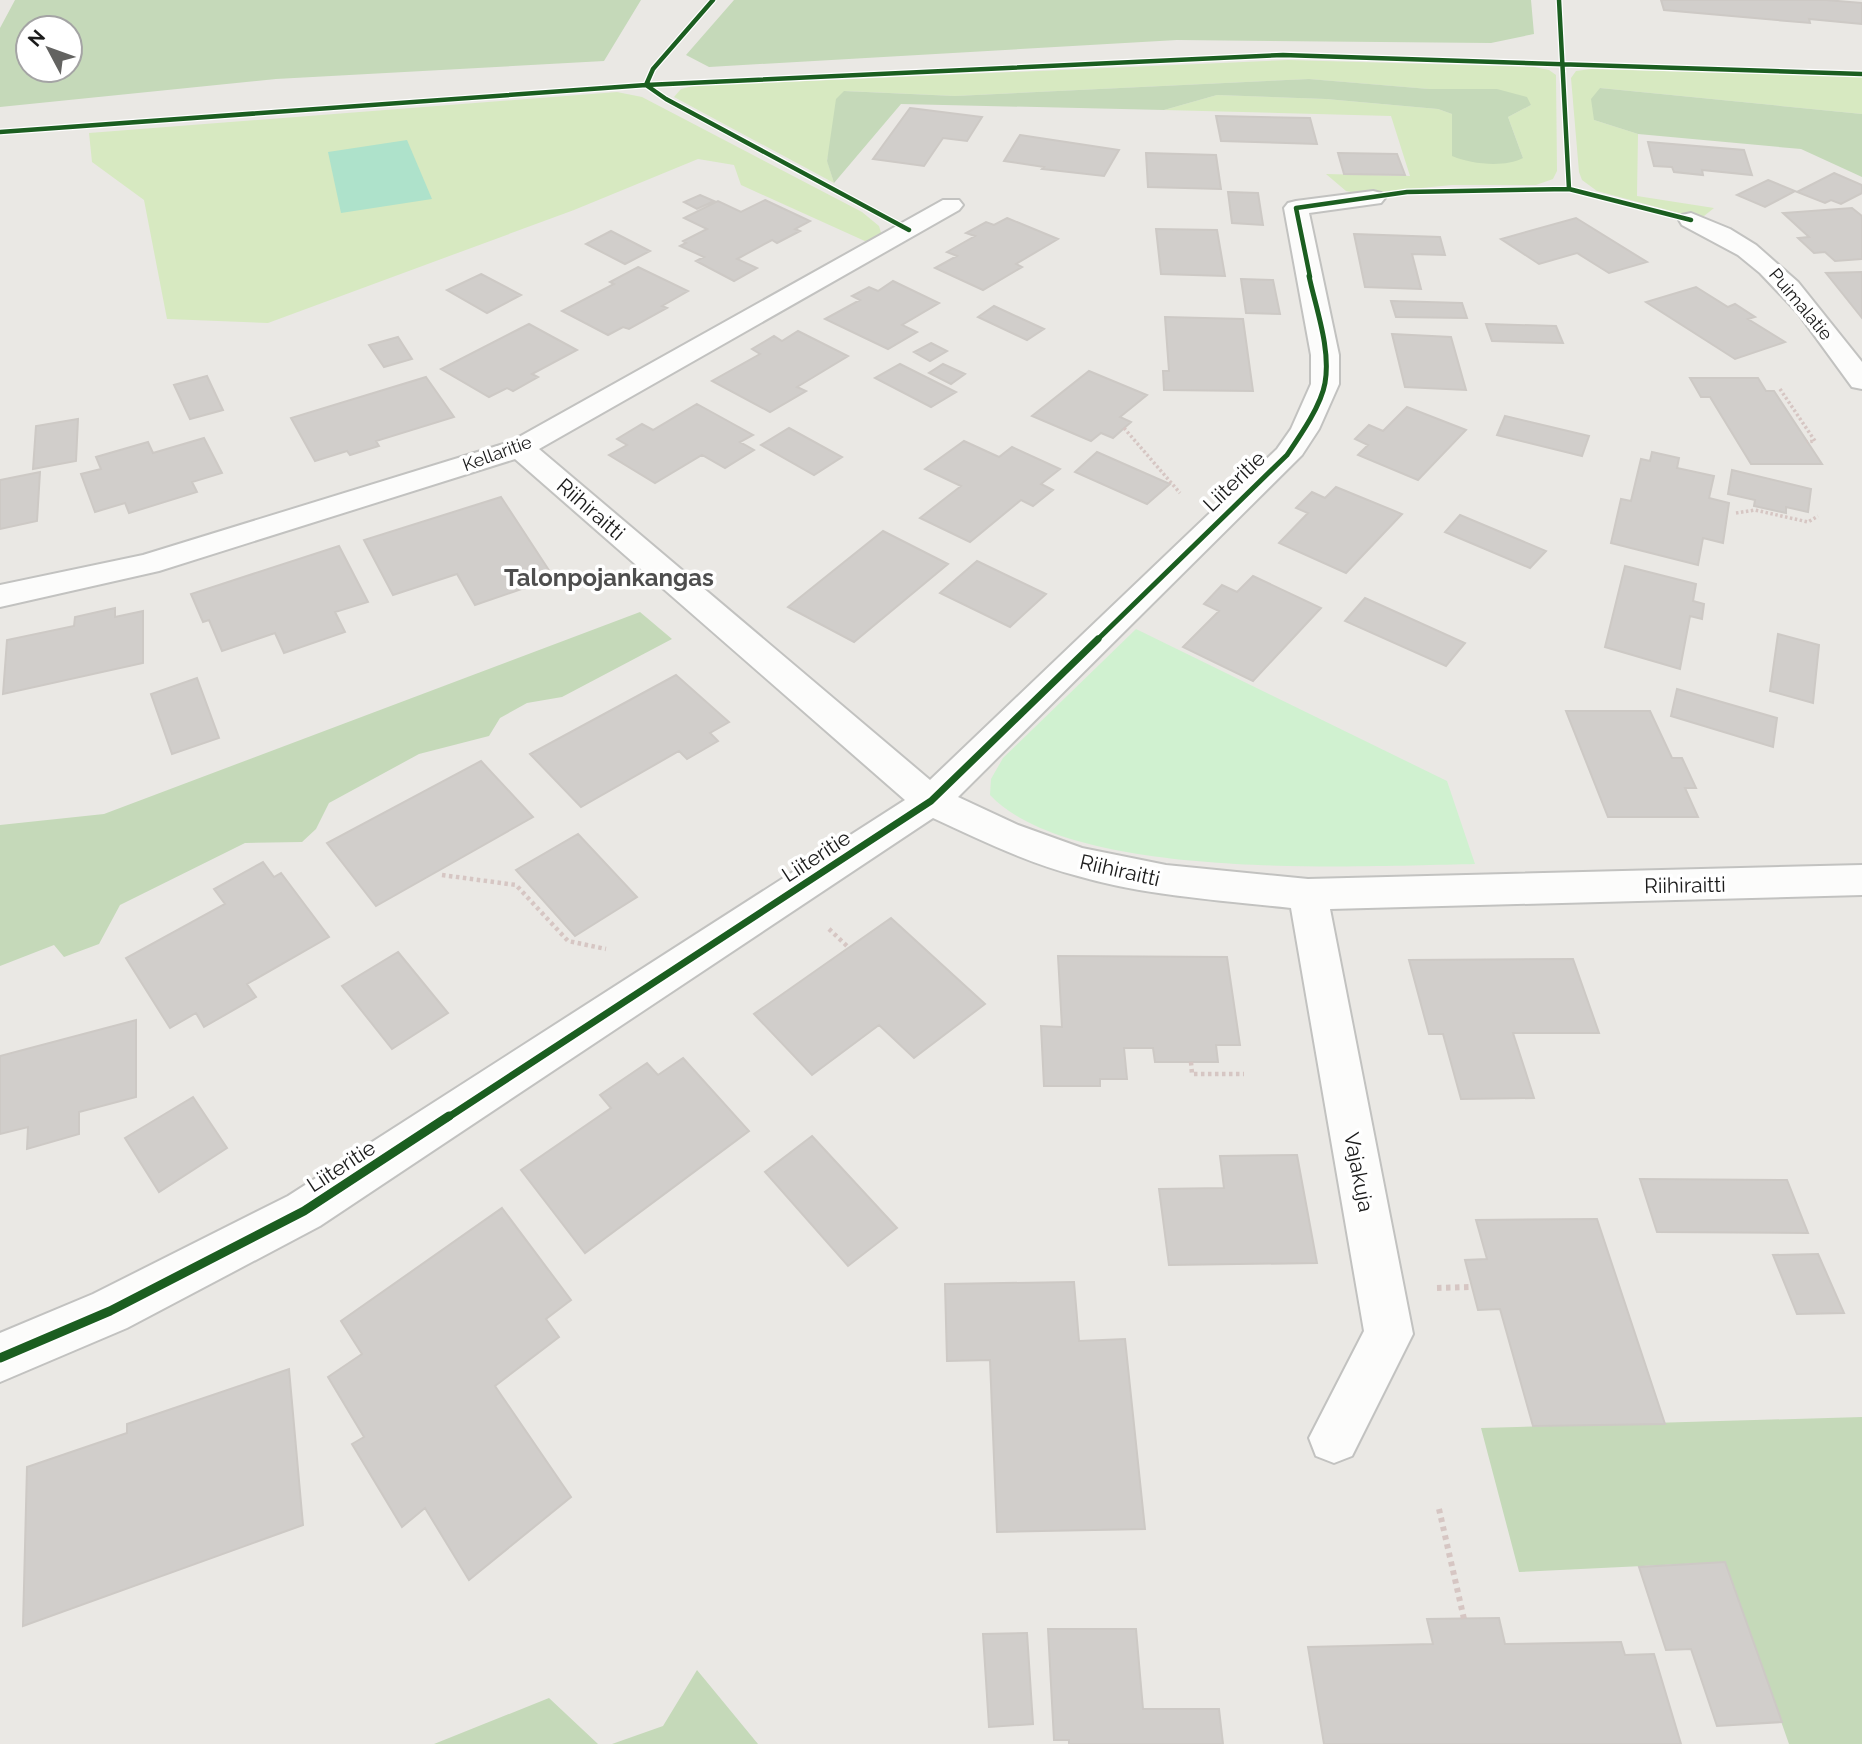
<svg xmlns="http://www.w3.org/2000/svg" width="1862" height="1744" font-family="Raleway,sans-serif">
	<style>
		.grass { fill: #d7e9c1 }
		.forest { fill: #c5d9b9; fill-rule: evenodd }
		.park { fill: #d0f1d0 }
		.pitch { fill: #aee2cb }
		.building { fill: #d1cecb; stroke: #cdc9c5; stroke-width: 2 }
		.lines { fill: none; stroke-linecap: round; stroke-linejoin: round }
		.minor-casing { stroke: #c2c2c0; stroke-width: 4 }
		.path-far2 { stroke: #d6c6c3; stroke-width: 3.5; stroke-dasharray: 2.5 2.5; stroke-linecap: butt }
		.path-far1 { stroke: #d6c6c3; stroke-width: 4.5; stroke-dasharray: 3.5 3.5; stroke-linecap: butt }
		.path { stroke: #d6c6c3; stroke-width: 6; stroke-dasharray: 4.5 4.5; stroke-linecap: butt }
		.minor { fill: #fcfcfb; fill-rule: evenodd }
		.cycleway-far3-casing { stroke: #fff; stroke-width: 7 }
		.cycleway-far2-casing { stroke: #fff; stroke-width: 9 }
		.cycleway-far1-casing { stroke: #fff; stroke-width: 11 }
		.cycleway-casing { stroke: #fff; stroke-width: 13 }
		.cycleway-far3 { stroke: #1b5e20; stroke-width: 4.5 }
		.cycleway-far2 { stroke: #1b5e20; stroke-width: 5 }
		.cycleway-far1 { stroke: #1b5e20; stroke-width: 7 }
		.cycleway { stroke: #1b5e20; stroke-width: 9 }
		.labels { text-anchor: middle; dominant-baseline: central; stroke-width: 7; stroke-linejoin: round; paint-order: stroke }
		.far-street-label { font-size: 18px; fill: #1b1b1b; stroke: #fff }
		.street-label { font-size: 21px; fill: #1b1b1b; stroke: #fff }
		.quarter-label { font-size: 24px; font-weight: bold; fill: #4e4e4e; stroke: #fff }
	</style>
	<rect width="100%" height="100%" fill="#eae8e4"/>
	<path class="grass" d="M1288,60l246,7 15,3 7,5 1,96 -4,8 -17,6h-84l-92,9 -14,-3 -20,-17 84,2 -19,-60 -227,-6 53,-15 109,4 112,10 14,5 71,44 -15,-41 23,-12 -35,-16h-67l-120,-10 -354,17 -110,-5 -18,69 7,23 -160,-86 7,-8 12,-3z
		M1591,69l271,8v37l-262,-26 -6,32 44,14 -1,62 77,12 -10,8h-14l-93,-25 -15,-11 -3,-8 -8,-94 5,-7z
		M617,92l25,5 220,115 17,14 3,10 -15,6 -126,-57 -7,-20 -36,-6 -124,51 -306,113 -101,-4 -23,-119 -52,-38 -3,-29z"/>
	<path class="forest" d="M15,0h626l-37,61 -328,18 -276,28v-79zM28,28h42v42h-42z
		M734,0h797l3,34 -43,9 -314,-3 -468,27 -23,-12z
		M1309,79l120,10h68l30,8 4,8 -23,12 15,41c-19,10 -52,6 -71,-2v-42l-14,-5 -112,-10 -109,-4 -53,15 -263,-6 -67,79 -7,-22 9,-62 8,-8 111,5z
		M1600,88l262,26v63l-61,-28 -163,-15 -44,-14 -3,-21z
		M640,612l32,27 -110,58 -35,6 -27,15 -11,18 -70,18 -90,49 -13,26 -14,13 -57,1 -125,62 -21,39 -35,13 -10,-12 -54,21v-141l104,-11z
		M1862,1417v327h-73l-64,-182 -206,10 -38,-144z
		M697,1670l61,74h-146l51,-18z
		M549,1698l49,46h-164z"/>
	<path class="park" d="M1136,629l311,152 28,83c-117,2 -402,18 -485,-69l1,-16 12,-21z"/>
	<path class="pitch" d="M407,140l25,59 -91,14 -13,-61z"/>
	<path class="building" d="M1661,0h165l36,3v21l-53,-5 1,4 -146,-13z
		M910,108l72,9 -15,24 -24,-3 -19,28 -51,-7z
		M1216,116l94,2 7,26 -96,-3z
		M1020,135l99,15 -15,26 -62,-7 2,-2 -40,-6z
		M1648,142l96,8 8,25 -50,-5 1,5 -29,-3 -2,-5 -18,-1z
		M1146,153l70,2 5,34 -73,-2z
		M1338,153l59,1 8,21 -61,-1z
		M1834,173l28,12v8l-21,11 -10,-4 -6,3 -28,-11z
		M1768,180l27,11 -30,16 -28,-12z
		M1228,192l30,1 5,32 -31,-2z
		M700,195l14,6 -17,8 -13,-7z
		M765,200l45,21 -15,8 5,2 -23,12 -5,-3 -35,19 20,9 -23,13 -38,-20 8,-4 -24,-11 6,-3 -3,-2 24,-12 -23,-11 34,-17 23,11z
		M1852,208l10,8v43l-27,2 -10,-9 -11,1 -16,-15 11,-1 -26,-24z
		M1007,218l51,21 -42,25 6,3 -39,23 -48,-22 22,-12 -10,-4 28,-16 -9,-3 20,-11 8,3z
		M1576,218l71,44 -38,11 -32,-20 -38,11 -38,-25z
		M1156,229l61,1 8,46 -64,-2z
		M611,231l39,20 -25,13 -39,-20z
		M1354,234l86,3 5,18 -33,-1 9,35 -56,-2z
		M638,267l50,24 -26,15 5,2 -38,21 -6,-2 -15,8 -46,-24 52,-27 -4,-2z
		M1862,272v46l-36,-45z
		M481,274l40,21 -34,18 -40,-23z
		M1241,279l32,1 7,34 -34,-1z
		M893,281l46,22 -37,22 15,7 -29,17 -63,-30 35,-19 -8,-4 17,-9 9,4z
		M1696,287l32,20 7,-3 20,13 -7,2 37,23 -50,17 -89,-57z
		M1391,301l71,2 5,15 -71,-1z
		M994,306l50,23 -17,11 -49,-23z
		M1165,317l78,2 10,72 -89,-1 -1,-19h6z
		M529,324l48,26 -45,24 6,3 -25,14 -6,-3 -18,9 -48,-28z
		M1486,324l70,2 7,17 -71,-2z
		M798,331l50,25 -51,31 9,4 -36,21 -58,-31 48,-27 -8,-5 22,-13 8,5z
		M1392,334l59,3 15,53 -61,-3z
		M398,337l14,22 -28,8 -15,-22z
		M931,343l16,8 -17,10 -16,-9z
		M900,364l56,28 -25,15 -56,-29z
		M943,364l22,10 -14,10 -22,-11z
		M1089,371l58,24 -27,22 11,5 -18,16 -12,-5 -10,8 -59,-25z
		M207,376l16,34 -33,9 -16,-34z
		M426,377l28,40 -78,24 3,5 -29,9 -3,-4 -32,10 -24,-43z
		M1690,378h68l8,13h8l48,73h-71l-41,-67h-9z
		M697,404l56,31 -13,7 14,8 -29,18 -23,-13 -47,28 -46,-28 18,-10 -10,-6 25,-15 11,6z
		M1407,407l59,23 -48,50 -60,-25 10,-10 -13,-6 14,-14 14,6z
		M1505,416l84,20 -7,20 -85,-21z
		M78,419l-2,42 -43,8 3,-43z
		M789,428l53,29 -28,18 -53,-30z
		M204,438l18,35 -30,9 5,10 -68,21 -4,-10 -30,9 -14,-38 20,-5 -5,-12 52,-15 5,11z
		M964,441l35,16 13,-10 48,22 -19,15 12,6 -20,16 -12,-6 -51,42 -50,-24 41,-32 -36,-17z
		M1097,452l73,32 -23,20 -72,-32z
		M1652,452l27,6 -2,10 37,8 -5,22 20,5 -6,40 -20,-5 -5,27 -87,-22 10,-44 10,2 10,-42 9,2z
		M1732,470l79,19 -3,23 -22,-5v6l-32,-7 1,-6 -27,-6z
		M40,472l-3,49 -37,8v-49z
		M1336,487l66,27 -56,59 -67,-30 29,-30 -12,-5 16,-16 13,6z
		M501,497l53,81 -79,27 -18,-31 -64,21 -29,-55z
		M1460,515l86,36 -16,17 -85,-36z
		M883,531l65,33 -94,78 -66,-35z
		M339,546l29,56 -33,10 10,20 -61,21 -9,-20 -53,18 -13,-31 -6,2 -12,-28z
		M977,561l69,33 -36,33 -70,-34z
		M1625,566l71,18 -3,17 11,3 -2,15 -12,-3 -10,53 -75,-22z
		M1253,576l68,32 -68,73 -70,-34 36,-36 -15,-7 18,-19 15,7z
		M1365,598l100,45 -19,23 -101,-45z
		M115,608v9l28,-6v52l-140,31 4,-54 67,-14 1,-9z
		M1778,634l41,11 -6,58 -43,-12z
		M676,675l53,47 -19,11 8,8 -31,18 -8,-8 -98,56 -51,-53z
		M197,678l22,60 -47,16 -21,-60z
		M1677,689l100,29 -4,29 -102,-31z
		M1566,711h84l22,47h10l14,30h-11l13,29h-90z
		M481,761l52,56 -157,89 -49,-63z
		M578,834l59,63 -62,39 -59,-66z
		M263,862l11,15 7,-4 48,64 -82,47 9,13 -52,30 -8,-14 -26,15 -44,-70 99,-54 -11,-15z
		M891,918l94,86 -71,54 -35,-33 -67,50 -58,-61z
		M398,952l50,61 -56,36 -50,-63z
		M1058,956l169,1 13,88h-24l2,17h-63l-2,-14h-29l3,31h-27v7h-56l-3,-60 21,1z
		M1573,959l26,74h-86l21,65 -73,1 -18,-65h-14l-20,-74z
		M136,1020v77l-57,15v22l-52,15 1,-22 -28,7v-78z
		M683,1058l66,73 -164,122 -64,-83 90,-62 -11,-13 47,-32 11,12z
		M193,1097l34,51 -68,44 -34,-54z
		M812,1136l85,92 -49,38 -83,-94z
		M1297,1155l20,108 -148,2 -10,-76 65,-1 -4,-32z
		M1640,1179l147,1 21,53 -151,-1z
		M502,1208l69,92 -25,19 13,18 -64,49 76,111 -102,83 -44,-72 -23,19 -50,-83 12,-7 -36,-60 34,-23 -21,-33z
		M1597,1219l68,205 -132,2 -33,-117 -22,1 -6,-23 -7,-27 22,-1 -11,-39z
		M1818,1254l26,59 -47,1 -24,-59z
		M1074,1282l5,59 46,-2 20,190 -148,3 -7,-172 -43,1 -2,-77z
		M289,1369l14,156 -280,101 4,-159 100,-34v-9z
		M1725,1562l57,160 -65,4 -26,-77 -25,1 -27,-83z
		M1499,1618l6,26 116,-2 4,13 29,-1 27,90h-357l-16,-97 125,-3 -6,-25z
		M1048,1629h88l7,80h76l4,35h-154v-4h-15z
		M1027,1633l6,91 -44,3 -6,-93z"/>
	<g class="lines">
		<defs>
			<path id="minor" d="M1373,191l8,2 4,5 -4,5 -72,10 30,142v29l-20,45 -17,26 -344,342 60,28 64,23 84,17 142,14 554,-14v30l-532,14 83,425 -61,122 -18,7 -18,-7 -7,-18 55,-107 -73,-423c-71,-8 -144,-12 -213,-32 -50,-13 -98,-36 -145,-58l-613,408 -193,102 -127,54v-49l93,-39 195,-98 617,-396 -390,-341 -356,112 -159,36v-22l143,-30 367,-113 433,-242h16l4,5 -4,5 -420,239 391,331 347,-331 14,-20 20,-45v-29l-27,-147 4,-5 8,-2z
				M1691,213l39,16 26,16 42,37 64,80v27l-10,-2 -54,-74 -38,-40 -22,-18 -56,-30 -3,-5 3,-5z"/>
		</defs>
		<use href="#minor" class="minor-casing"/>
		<path class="path-far2" d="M1780,389l35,52 -8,1
			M1124,428l56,65
			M1736,513l19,-3 53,12 10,-6"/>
		<path class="path-far1" d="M442,875l74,10 52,56 38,8
			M829,929l19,18
			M1191,1062l1,12h52"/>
		<path class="path" d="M1437,1288l35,-1
			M1439,1509l25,110"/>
		<use href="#minor" class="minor"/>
		<defs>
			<path id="cycleway-far3" d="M713,0l-60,69 -7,16 20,14 243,131
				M0,132l646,-47 637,-30 579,19
				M1569,189l122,31
				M1310,277l-14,-69 111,-16 162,-3 -10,-189"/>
			<path id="cycleway-far2" d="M1096,641l191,-186c13,-19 34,-49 38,-72 6,-34 -9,-74 -16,-107"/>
			<path id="cycleway-far1" d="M447,1118l484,-317 167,-162"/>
			<path id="cycleway" d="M0,1358l110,-47 194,-100 145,-95"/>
		</defs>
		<use href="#cycleway-far3" class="cycleway-far3-casing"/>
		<use href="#cycleway-far2" class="cycleway-far2-casing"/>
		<use href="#cycleway-far1" class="cycleway-far1-casing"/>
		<use href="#cycleway" class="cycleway-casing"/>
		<use href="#cycleway-far3" class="cycleway-far3"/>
		<use href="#cycleway-far2" class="cycleway-far2"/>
		<use href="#cycleway-far1" class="cycleway-far1"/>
		<use href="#cycleway" class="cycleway"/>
	</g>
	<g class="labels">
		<g class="far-street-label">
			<text transform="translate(1801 304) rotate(50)">Puimalatie</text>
			<text transform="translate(497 453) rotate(-20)">Kellaritie</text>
		</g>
		<g class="street-label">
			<text transform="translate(1234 481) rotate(-44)">Liiteritie</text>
			<text transform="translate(591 509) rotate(41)">Riihiraitti</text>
			<text transform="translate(816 856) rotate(-33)">Liiteritie</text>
			<text transform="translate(1120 870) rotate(13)">Riihiraitti</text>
			<text transform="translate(1685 885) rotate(-1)">Riihiraitti</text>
			<text transform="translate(341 1166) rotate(-33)">Liiteritie</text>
			<text transform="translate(1359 1172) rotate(79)">Vajakuja</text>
		</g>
		<g class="quarter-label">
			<text x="609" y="577">Talonpojankangas</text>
		</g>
	</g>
	<g transform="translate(49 49) rotate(311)"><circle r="33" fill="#ffffff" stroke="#a4a4a4" stroke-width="2"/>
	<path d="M0-5L12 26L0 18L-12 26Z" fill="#636361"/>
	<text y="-10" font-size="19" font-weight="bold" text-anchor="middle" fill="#1b1b1b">N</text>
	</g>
</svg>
